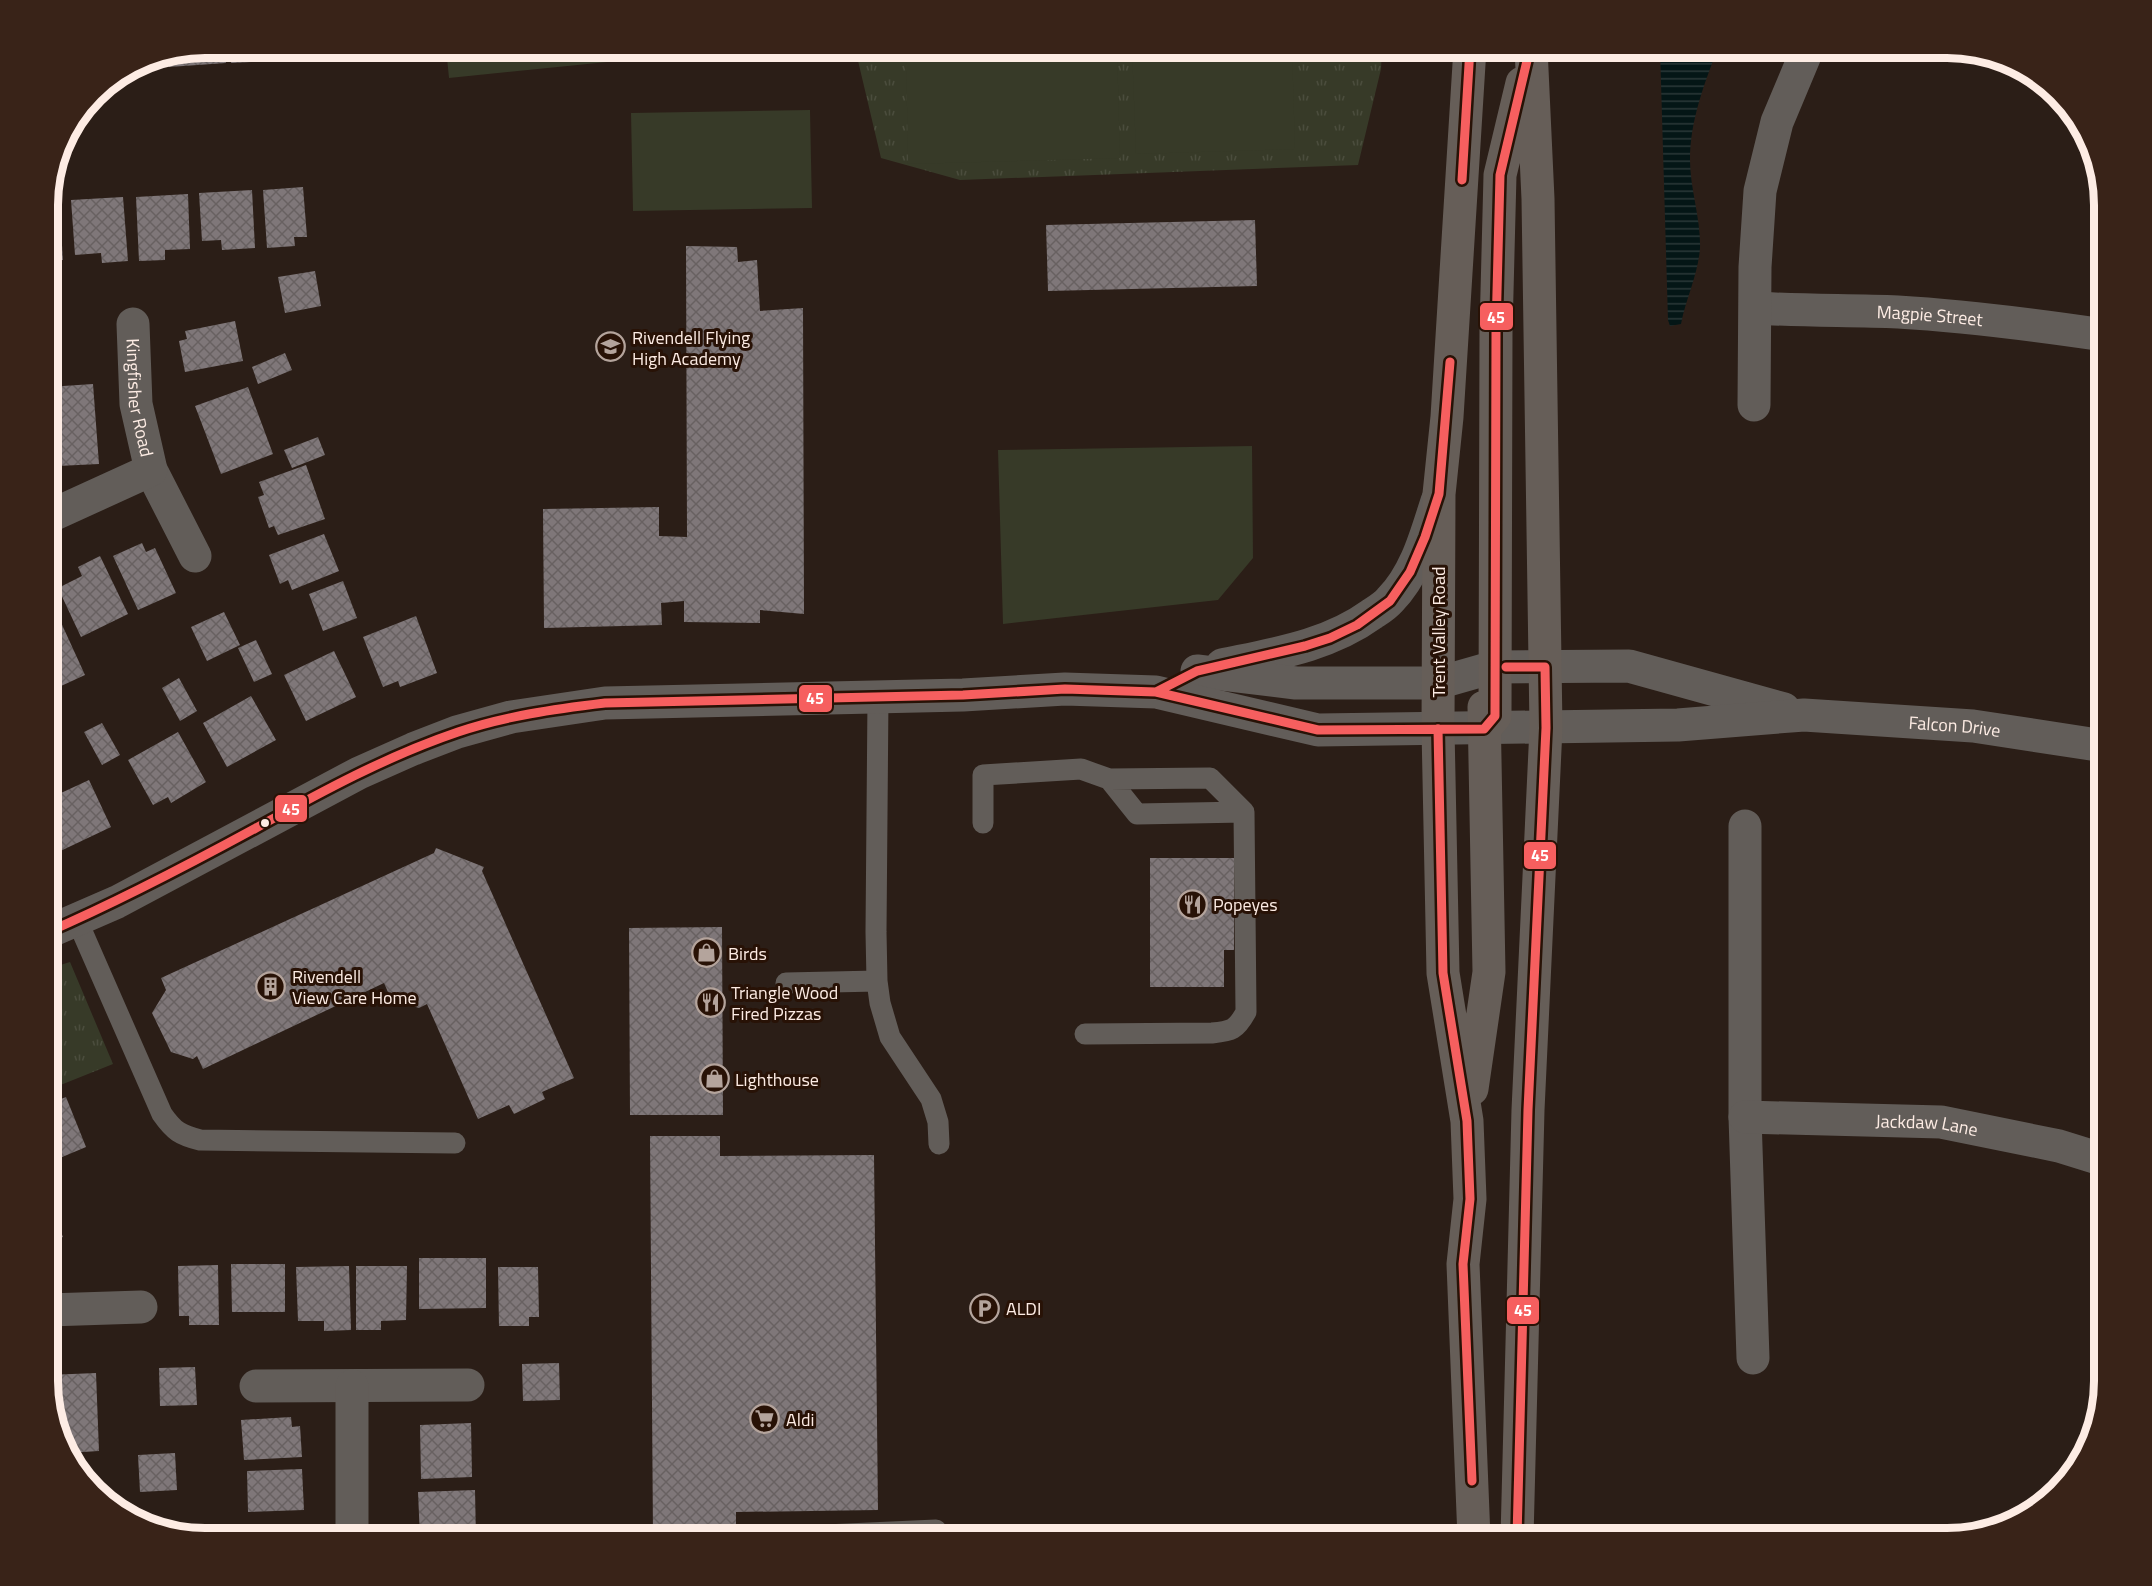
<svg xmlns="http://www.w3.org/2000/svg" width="2152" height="1586" font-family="'Titillium Web',sans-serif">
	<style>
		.grass { fill: url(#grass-tufts) }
		.park { fill: #373a28 }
		.water { fill: url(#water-rules) }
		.building { fill: url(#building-cross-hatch) }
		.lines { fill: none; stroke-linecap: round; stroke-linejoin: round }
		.service { stroke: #625d59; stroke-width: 21 }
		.minor { stroke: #625d59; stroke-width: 33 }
		.primary { stroke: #665e58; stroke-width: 33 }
		.bus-1-casing { stroke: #281206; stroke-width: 14 }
		.bus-1 { stroke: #f65f5f; stroke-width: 9 }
		.bus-dot { fill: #fdece4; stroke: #281206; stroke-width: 2 }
		.labels { text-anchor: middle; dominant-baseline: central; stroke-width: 6; stroke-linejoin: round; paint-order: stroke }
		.street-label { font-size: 18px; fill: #fdece4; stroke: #281206 }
		.poi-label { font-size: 18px; fill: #fdece4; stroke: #281206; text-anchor: start }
		.rim { fill: none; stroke: #fdece4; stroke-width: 8 }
		.line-badge { stroke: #281206; stroke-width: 2 }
		.badge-label { font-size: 16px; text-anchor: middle; font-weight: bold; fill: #fff }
	</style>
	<defs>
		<pattern id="grass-tufts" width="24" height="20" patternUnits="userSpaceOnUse" patternTransform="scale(1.5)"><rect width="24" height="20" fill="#373a28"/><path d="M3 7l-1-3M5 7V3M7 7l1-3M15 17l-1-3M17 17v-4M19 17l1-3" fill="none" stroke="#4b4d3d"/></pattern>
		<pattern id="water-rules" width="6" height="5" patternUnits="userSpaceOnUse" patternTransform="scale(1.5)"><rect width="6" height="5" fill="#041616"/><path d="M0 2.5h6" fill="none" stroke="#2a3838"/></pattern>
		<pattern id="building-cross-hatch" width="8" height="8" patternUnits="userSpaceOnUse" patternTransform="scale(1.5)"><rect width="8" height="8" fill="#7f7779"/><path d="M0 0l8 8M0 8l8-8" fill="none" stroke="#686161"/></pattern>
	</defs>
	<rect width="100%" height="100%" fill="#2b1e17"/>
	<path class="grass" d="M855,48h527l-1,21 -23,96 -398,15 -79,-22z
		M70,962l43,102 -65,26v-121z"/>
	<path class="park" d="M446,48h300l-297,30z
		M906,48h211l3,110 -212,6z
		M1132,48h160l3,101 -159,5z
		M810,110l2,98 -179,3 -2,-98z
		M1252,446l1,112 -35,42 -215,24 -5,-174z"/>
	<path class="water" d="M1660,48h58c-14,36 -28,73 -28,112 0,29 11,59 10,88 -2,27 -14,50 -19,76l-11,2 -2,-6z"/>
	<path class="building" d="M205,48h20l1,15 -57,4 -1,-12z
		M230,48h57l1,12 -57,3z
		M156,58l1,9 -26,2 14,-9z
		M303,187l4,50h-13l1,9 -28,2 -4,-58z
		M252,190l3,58 -33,2 -1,-10 -19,1 -3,-48z
		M188,194l2,55 -25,1v10l-26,1 -3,-64z
		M123,197l5,64 -26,2 -1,-10 -26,2 -4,-55z
		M59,200l4,60 -15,1v-60z
		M1255,220l2,66 -209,5 -2,-66z
		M686,246l51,1 1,15 19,-2 3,51 43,-3 1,306 -44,-4v13l-76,-1v-21l-23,2 1,22 -118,3 -1,-119 116,-2v29l28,1z
		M315,271l6,35 -36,7 -7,-36z
		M235,321l8,40 -58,11 -6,-31 8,-2 -2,-8z
		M285,353l7,17 -34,14 -6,-17z
		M93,384l6,80 -41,2v-4l-10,1v-76z
		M248,387l25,67 -52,20 -26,-68z
		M318,437l7,18 -33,13 -8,-18z
		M306,465l19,54 -47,16 -4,-9 -5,2 -11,-31 6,-2 -5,-13z
		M324,534l15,37 -47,19 -4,-10 -8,4 -11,-29z
		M142,543l4,9 9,-4 21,45 -38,17 -25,-54z
		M100,556l28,58 -47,23 -23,-49 24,-12 -4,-9z
		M343,581l14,37 -34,13 -14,-37z
		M48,594l37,81 -37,17z
		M224,612l16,33 -33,16 -16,-34z
		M416,616l21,57 -37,14 -2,-6 -15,6 -20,-50z
		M256,640l16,34 -18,8 -16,-34z
		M334,651l22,46 -50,24 -22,-46z
		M179,678l18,33 -17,10 -18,-33z
		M251,696l25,44 -49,27 -24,-44z
		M102,723l18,32 -18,10 -18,-33z
		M178,732l28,50 -35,21 -3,-6 -15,8 -25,-45z
		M89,780l22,47 -59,28 -4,-7v-49z
		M436,848l48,19 -2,4 92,207 -32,14 3,7 -31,15 -5,-9 -31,14 -51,-115 -8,4 -28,-9 -7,-16 -181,86 -6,-13 -4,3 -22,-7 -19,-39 14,-23 -5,-12 273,-125z
		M1150,858h84v92h-10v37h-74z
		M722,927l1,188h-93l-1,-187z
		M66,1097l20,50 -38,16v-59z
		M650,1136h70v20l154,-1 4,355 -142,2v26h-83z
		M48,1200l15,37 -15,6z
		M419,1258h67v50l-67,1z
		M231,1264h54v48h-53z
		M218,1265l1,60h-30v-9h-10l-1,-50z
		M349,1266l2,64 -27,1v-10h-26l-2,-54z
		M356,1266h51l-1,54 -25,1v9h-25z
		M498,1267h40l1,50h-10v9h-30z
		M559,1363l1,37 -37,1 -1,-37z
		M195,1367l2,38 -37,1 -1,-38z
		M96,1373l3,78 -32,2 -19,-62v-16z
		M291,1417l1,10 8,-1 2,31 -58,3 -3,-40z
		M471,1423l1,54 -51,2 -1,-54z
		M175,1453l2,37 -37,2 -2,-37z
		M302,1469l2,41 -56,2 -1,-41z
		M475,1490l1,48h-56l-2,-46z"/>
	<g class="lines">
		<path class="service" d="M878,697l-2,235 1,49 3,22 10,34 41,62 7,23 1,22
			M1109,779l28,35 107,-2
			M983,823v-48l98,-6 28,10 101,-1 34,34 2,200c-10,18 -14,19 -34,21l-127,1
			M77,920l85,194c12,17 18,21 38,26l255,3
			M786,983l91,-2
			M758,1538l178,-8"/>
		<g class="minor">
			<path id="s1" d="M1756,308c47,3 95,2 142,4 70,4 138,13 206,23"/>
			<path id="s2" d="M133,324l3,80 15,66 44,86"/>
			<path d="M1754,405l1,-138 5,-76 17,-69 31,-74"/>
			<path d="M48,517l103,-47"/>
			<path d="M1222,665c52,-11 106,-19 150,-51 6,-4 13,-8 18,-14 26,-26 36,-65 47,-99"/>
			<path d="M1197,671l99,12h142l56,-16 135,-1 155,43"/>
			<path d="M1745,826v291l8,241"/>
			<path id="s3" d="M48,932l69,-30 242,-129 54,-24 44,-17 54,-15 94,-14 358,-8 102,-6 91,3 162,38 360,-5 126,-10 169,11 131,20"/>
			<path id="s4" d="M1745,1117l196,5 118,24 45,14"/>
			<path d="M48,1310l93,-3"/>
			<path d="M256,1386l212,-1"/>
			<path d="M352,1538v-152"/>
		</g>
		<path class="primary" d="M1470,48l-23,369 -8,77 -1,235 5,244 24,148 3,78 -7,65 11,274
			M1484,729l11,-13 1,-385 4,-156 22,-92
			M1472,1089l17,-117 -5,-265
			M1517,1538l11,-428 18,-382 -8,-529 -7,-151"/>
		<defs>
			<path id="bus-1" d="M1462,180l8,-132
				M1506,667h39l1,61 -18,382 -11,428
				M1156,692l41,-21 108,-25 25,-8 27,-13 33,-24 20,-29 15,-35 14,-43 11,-132
				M1438,729l5,244 24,148 3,78 -7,65 9,217
				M48,932c72,-31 140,-67 208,-104 65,-36 131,-72 202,-96 47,-16 97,-23 147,-29l358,-8 102,-6 91,3 162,38 166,-1 11,-13 1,-385 4,-156 30,-127"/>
		</defs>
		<use href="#bus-1" class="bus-1-casing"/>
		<use href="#bus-1" class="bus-1"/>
	</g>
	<defs>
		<symbol id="school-ring" viewBox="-11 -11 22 22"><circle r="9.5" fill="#281206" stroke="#b4a49c" stroke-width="1.5"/><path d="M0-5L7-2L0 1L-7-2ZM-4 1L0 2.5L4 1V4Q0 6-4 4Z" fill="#b4a49c"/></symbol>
		<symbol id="restaurant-ring" viewBox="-11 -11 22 22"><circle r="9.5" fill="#281206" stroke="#b4a49c" stroke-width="1.5"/><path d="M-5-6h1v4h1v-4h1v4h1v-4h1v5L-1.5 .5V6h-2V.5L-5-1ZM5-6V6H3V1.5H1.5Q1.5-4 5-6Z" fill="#b4a49c"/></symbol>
		<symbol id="shop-ring" viewBox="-11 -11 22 22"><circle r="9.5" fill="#281206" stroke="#b4a49c" stroke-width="1.5"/><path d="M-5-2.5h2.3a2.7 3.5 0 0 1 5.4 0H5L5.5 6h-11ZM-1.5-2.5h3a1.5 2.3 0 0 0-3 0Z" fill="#b4a49c"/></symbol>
		<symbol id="building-ring" viewBox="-11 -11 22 22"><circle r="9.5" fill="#281206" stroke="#b4a49c" stroke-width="1.5"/><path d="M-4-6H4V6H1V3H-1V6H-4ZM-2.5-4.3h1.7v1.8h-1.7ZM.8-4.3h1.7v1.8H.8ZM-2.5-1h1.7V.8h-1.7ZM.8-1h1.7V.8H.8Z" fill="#b4a49c"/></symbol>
		<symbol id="parking-ring" viewBox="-11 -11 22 22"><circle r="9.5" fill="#281206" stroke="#b4a49c" stroke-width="1.5"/><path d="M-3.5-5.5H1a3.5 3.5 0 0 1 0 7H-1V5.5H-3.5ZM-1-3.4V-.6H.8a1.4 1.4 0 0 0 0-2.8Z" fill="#b4a49c"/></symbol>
		<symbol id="supermarket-ring" viewBox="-11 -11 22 22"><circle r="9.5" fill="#281206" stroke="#b4a49c" stroke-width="1.5"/><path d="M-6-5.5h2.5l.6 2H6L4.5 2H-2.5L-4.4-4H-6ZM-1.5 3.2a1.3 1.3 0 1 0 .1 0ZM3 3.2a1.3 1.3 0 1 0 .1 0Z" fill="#b4a49c"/></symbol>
	</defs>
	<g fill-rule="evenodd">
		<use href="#school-ring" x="594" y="330" width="33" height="33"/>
		<use href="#restaurant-ring" x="1176" y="888" width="33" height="33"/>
		<use href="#shop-ring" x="690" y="936" width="33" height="33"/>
		<use href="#building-ring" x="254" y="970" width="33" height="33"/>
		<use href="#restaurant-ring" x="694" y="986" width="33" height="33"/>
		<use href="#shop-ring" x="698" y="1062" width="33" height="33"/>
		<use href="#parking-ring" x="968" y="1292" width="33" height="33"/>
		<use href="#supermarket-ring" x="748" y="1402" width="33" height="33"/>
	</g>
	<circle class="bus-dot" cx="265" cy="823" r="5"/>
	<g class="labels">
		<g class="street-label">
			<text stroke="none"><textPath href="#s1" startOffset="174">Magpie Street</textPath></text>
			<text stroke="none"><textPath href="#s2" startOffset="74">Kingfisher Road</textPath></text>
			<text transform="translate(1438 632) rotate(-90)">Trent Valley Road</text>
			<text stroke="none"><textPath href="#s3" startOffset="1962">Falcon Drive</textPath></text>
			<text stroke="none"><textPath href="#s4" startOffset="182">Jackdaw Lane</textPath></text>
		</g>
		<g class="poi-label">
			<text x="632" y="337">Rivendell Flying<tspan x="632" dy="21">High Academy</tspan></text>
			<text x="1213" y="904">Popeyes</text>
			<text x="728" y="953">Birds</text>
			<text x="292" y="976">Rivendell<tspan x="292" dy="21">View Care Home</tspan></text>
			<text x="731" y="992">Triangle Wood<tspan x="731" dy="21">Fired Pizzas</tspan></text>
			<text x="735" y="1079">Lighthouse</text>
			<text x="1006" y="1308">ALDI</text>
			<text x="786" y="1419">Aldi</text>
		</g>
	</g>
	<path d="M0 0H2152V1586H0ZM205 58H1947A147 147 0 0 1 2094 205V1381A147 147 0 0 1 1947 1528H205A147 147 0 0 1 58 1381V205A147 147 0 0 1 205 58Z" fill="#392318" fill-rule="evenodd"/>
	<path class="rim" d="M205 58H1947A147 147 0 0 1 2094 205V1381A147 147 0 0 1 1947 1528H205A147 147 0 0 1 58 1381V205A147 147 0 0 1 205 58Z"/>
	<g class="line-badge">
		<rect x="1479" y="302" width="35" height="29" rx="6" fill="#f65f5f"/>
		<rect x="798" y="684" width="35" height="29" rx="6" fill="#f65f5f"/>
		<rect x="274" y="794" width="34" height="29" rx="6" fill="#f65f5f"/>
		<rect x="1523" y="841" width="34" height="29" rx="6" fill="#f65f5f"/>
		<rect x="1506" y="1296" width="34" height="29" rx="6" fill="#f65f5f"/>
	</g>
	<g class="badge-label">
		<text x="1496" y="323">45</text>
		<text x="815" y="704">45</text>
		<text x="291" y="815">45</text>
		<text x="1540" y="861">45</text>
		<text x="1523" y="1316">45</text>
	</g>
</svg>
